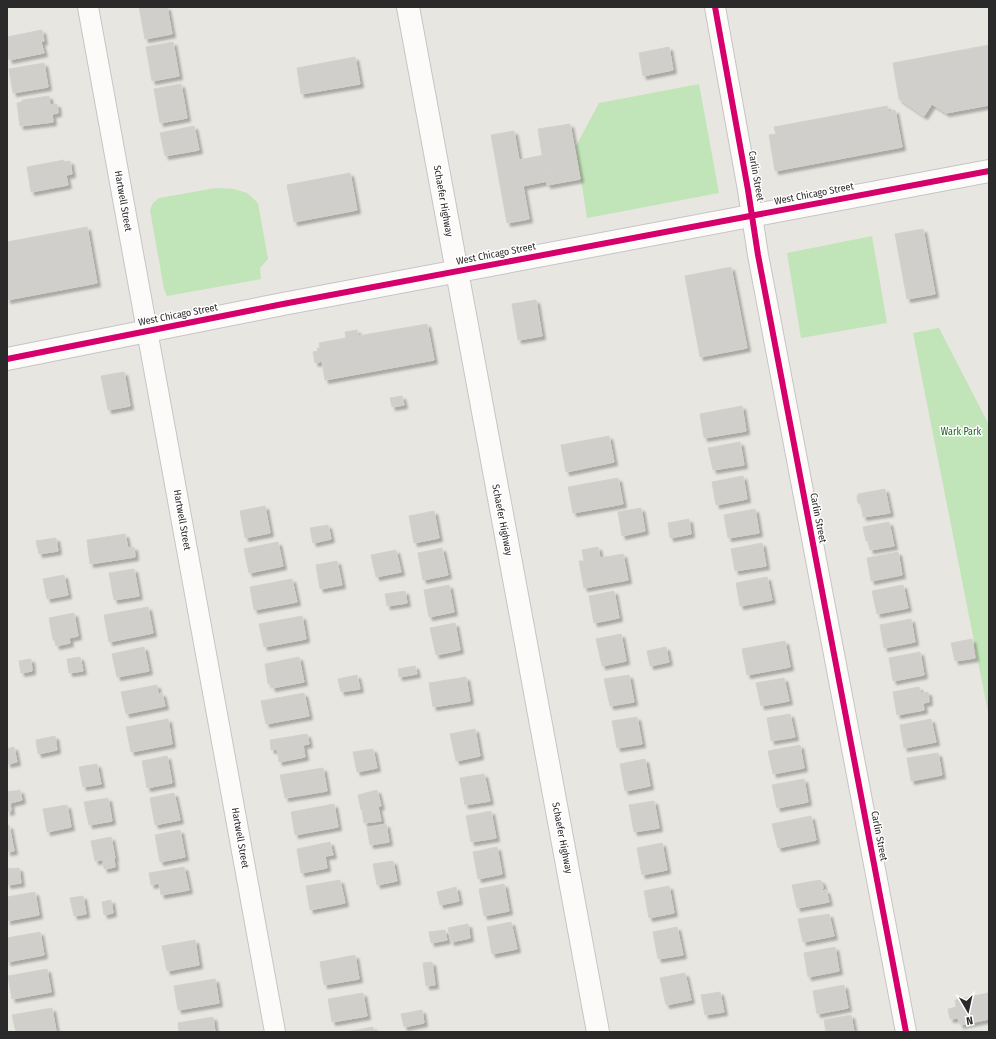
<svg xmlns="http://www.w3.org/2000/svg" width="996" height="1039" font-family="'Fira Sans Condensed',sans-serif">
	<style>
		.green { fill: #c1e4b8 }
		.building { fill: #d1cfcb; stroke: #d3d1cc; filter: url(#shadow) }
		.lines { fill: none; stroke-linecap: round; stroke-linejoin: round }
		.street-casing { stroke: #c6c5c5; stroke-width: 22 }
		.secondary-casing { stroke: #c6c5c5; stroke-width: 24 }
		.street { stroke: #fcfbfa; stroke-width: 20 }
		.secondary { stroke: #fcfbfa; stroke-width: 22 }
		.cycleway-casing { stroke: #fff; stroke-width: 8 }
		.cycleway { stroke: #d6006c; stroke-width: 6 }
		.labels { text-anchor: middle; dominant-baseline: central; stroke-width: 3; stroke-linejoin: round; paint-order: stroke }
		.street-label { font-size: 10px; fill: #2a2a2a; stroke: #fff }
		.park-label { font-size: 10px; fill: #1a661c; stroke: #fff }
	</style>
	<defs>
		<filter id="shadow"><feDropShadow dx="3.5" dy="3.5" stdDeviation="1" flood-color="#0004"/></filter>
	</defs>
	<rect width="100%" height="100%" fill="#e8e6e0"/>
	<path class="green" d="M699,84l20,109 -132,25 -11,-72 23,-43z
		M216,188l18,1 13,4 11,10 10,56 -8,9 1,11 -94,17 -3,-7 -14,-79 3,-7 6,-5z
		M872,236l15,87 -86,15 -14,-85z
		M939,328l50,97v292l-76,-384z"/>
	<path class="building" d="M139,7h28l5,27 -27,5z
		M42,30l2,11 -3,1 3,11 -35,7 -2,-10v-13z
		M173,42l6,34 -27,5 -6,-34z
		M989,45v60l-43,8 -14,-9 -8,12 -25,-17 -6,-36z
		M669,47l4,23 -30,6 -4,-23z
		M355,57l5,27 -59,10 -4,-26z
		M44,63l4,24 -35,6 -4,-24z
		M181,84l6,34 -27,5 -6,-34z
		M49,96l1,9 7,-1 1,9 -6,1 1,8 -33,4 -3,-23 5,-1v-2z
		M887,106l1,6 7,-2 7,37 -127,24 -6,-36 7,-1 -2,-7z
		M570,124l10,55 -33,6 -9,-56z
		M194,126l5,24 -34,6 -5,-23z
		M514,131l5,29 30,-6 4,26 -30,6 6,33 -22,4 -16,-88z
		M64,160v2l6,-1 2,13 -6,1 2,10 -37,7 -4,-25z
		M350,173l7,37 -63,12 -7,-37z
		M87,227l10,56 -90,17v-58z
		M923,229l12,65 -28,5 -12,-65z
		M731,267l16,81 -47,9 -15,-81z
		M536,300l6,36 -24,4 -6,-36z
		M427,324l7,36 -109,20 -3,-19 -7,2 -2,-11 5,-1 -1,-3h3l-1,-5 27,-5 -1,-6 12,-2 1,6z
		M124,372l6,34 -22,4 -7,-34z
		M402,396l2,9 -12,2 -2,-9z
		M742,406l4,25 -42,7 -4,-24z
		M609,436l5,26 -48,10 -5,-27z
		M740,442l4,23 -31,5 -5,-22z
		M743,476l4,23 -31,6 -4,-23z
		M618,478l5,26 -50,9 -5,-26z
		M885,489l5,24 -27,4 -2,-13 -3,-1 -1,-6 1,-3z
		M265,506l5,27 -25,5 -5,-27z
		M641,508l4,23 -23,5 -4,-24z
		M755,509l4,24 -31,5 -4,-23z
		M434,511l5,27 -25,5 -5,-27z
		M689,519l2,15 -21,4 -2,-15z
		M889,522l5,24 -24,4 -2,-9h-2l-3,-14z
		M328,525l3,14 -18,4 -3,-15z
		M125,534l3,14 6,-1 1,10 -45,7 -3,-24z
		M56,538l2,13 -19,3 -3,-13z
		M278,542l5,24 -34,7 -5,-24z
		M762,543l4,23 -31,5 -4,-22z
		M598,547l2,11 23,-4 5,26 -44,8 -5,-27h5l-2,-11z
		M442,548l6,27 -25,5 -5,-27z
		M396,550l5,22 -25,5 -5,-22z
		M898,552l4,23 -31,6 -4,-23z
		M337,561l5,24 -22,4 -4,-24z
		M134,569l5,27 -25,4 -5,-27z
		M64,575l4,20 -21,4 -4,-20z
		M767,577l5,23 -32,6 -4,-23z
		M292,579l5,23 -43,8 -4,-23z
		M449,585l5,27 -25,5 -5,-27z
		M903,585l5,23 -31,6 -5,-23z
		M405,591l2,12 -20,3 -2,-12z
		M614,591l5,27 -25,5 -5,-27z
		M148,607l5,26 -44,9 -5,-27z
		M74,613l4,23 -9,2 1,5 -14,3 -1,-6h-2l-4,-22z
		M302,616l4,23 -42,8 -5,-23z
		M911,619l4,23 -31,6 -4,-23z
		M455,623l5,27 -24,5 -6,-27z
		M621,634l5,27 -24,5 -6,-27z
		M972,639l3,19 -20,3 -4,-18z
		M785,641l5,26 -43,8 -5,-26z
		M144,647l5,24 -32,6 -5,-23z
		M666,647l3,15 -19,4 -3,-15z
		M920,652l4,23 -31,6 -4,-23z
		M80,657l3,14 -14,2 -2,-14z
		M299,657l5,25 -32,6 -1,-5 -3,1 -3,-20z
		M31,659l1,12 -11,2 -2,-12z
		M415,666l2,8 -18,3 -1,-8z
		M357,675l3,14 -19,3 -3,-13z
		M629,675l5,27 -24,4 -6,-27z
		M466,677l4,24 -37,6 -4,-24z
		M784,678l5,23 -28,5 -5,-23z
		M157,685l1,9 4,-1 3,13 -39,8 -5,-22z
		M919,687l1,6 8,-1 1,10 -6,1 1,7 -27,5 -4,-23z
		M304,693l5,23 -43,8 -5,-23z
		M790,714l5,23 -24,4 -4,-23z
		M637,717l5,27 -25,4 -5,-27z
		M168,719l4,25 -41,8 -5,-25z
		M931,719l5,23 -32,6 -4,-23z
		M475,729l5,27 -24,5 -6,-27z
		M307,734l2,10 -6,1 2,12 -26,5 -2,-13 -6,1 -1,-10z
		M55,736l2,14 -19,4 -2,-14z
		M800,745l4,23 -31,6 -5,-23z
		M14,747l3,15 -10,2v-15z
		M373,749l4,19 -20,4 -4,-20z
		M938,753l4,22 -31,6 -4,-23z
		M167,756l5,27 -25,5 -5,-27z
		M645,759l5,27 -25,5 -5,-27z
		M97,764l4,20 -18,3 -4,-20z
		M323,768l4,23 -42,7 -5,-23z
		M484,774l6,27 -25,4 -5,-27z
		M804,779l4,23 -31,6 -5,-23z
		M7,788l1,4 12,-2 2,10 -12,3 1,8 -4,1z
		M377,790l4,16 -20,4 -3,-15z
		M174,793l6,27 -25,5 -5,-27z
		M108,798l4,23 -23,4 -5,-23z
		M654,801l5,27 -25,4 -5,-27z
		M334,804l4,23 -43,8 -4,-23z
		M67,805l4,22 -24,5 -4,-23z
		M378,807l3,14 -17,2 -2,-13z
		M491,811l5,27 -25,4 -5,-26z
		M811,816l5,24 -38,8 -6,-24z
		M386,824l3,18 -19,3 -3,-17z
		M9,825l5,26 -7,1v-26z
		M180,830l5,27 -25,5 -5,-27z
		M111,837l4,21 -20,3 -4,-20z
		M330,842l3,13 -8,1 2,12 -26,5 -4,-24z
		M662,843l5,27 -25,5 -5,-27z
		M497,847l5,27 -24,5 -5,-27z
		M114,859l1,8 -11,2 -1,-8z
		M393,861l4,20 -20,4 -4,-21z
		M7,865l1,4 11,-1 2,15 -14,2z
		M184,867l5,23 -28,5 -2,-12 -8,2 -2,-12z
		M340,880l5,23 -35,7 -4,-24z
		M820,880l2,2 1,6 -1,3 4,-1 3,12 -32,6 -5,-23z
		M504,884l5,27 -25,5 -5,-27z
		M669,886l5,27 -25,5 -5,-27z
		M456,887l3,14 -19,4 -3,-13z
		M35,892l4,23 -32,6v-24z
		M83,896l3,18 -12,2 -4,-18z
		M111,900l2,13 -9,2 -2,-13z
		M829,914l5,22 -31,6 -5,-23z
		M511,922l6,27 -25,5 -5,-27z
		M468,924l2,14 -19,4 -3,-14z
		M677,927l6,28 -25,4 -5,-27z
		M445,930l2,10 -16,3 -2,-11z
		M40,932l4,23 -37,7v-24z
		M195,940l4,25 -32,6 -5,-25z
		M835,947l4,24 -31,6 -4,-24z
		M355,955l4,24 -35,6 -4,-23z
		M432,962l3,23 -9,1 -3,-23z
		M47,969l4,23 -39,7 -4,-23z
		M685,973l6,27 -25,5 -6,-27z
		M215,979l4,24 -41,7 -4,-24z
		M844,985l4,23 -31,6 -4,-23z
		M720,992l4,20 -19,3 -4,-20z
		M363,993l4,23 -35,6 -4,-23z
		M988,993l1,26 -29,6 -2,-7 -8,1 -2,-10 8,-2 -1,-7z
		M52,1008l4,23 -7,1h-33l-4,-17z
		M422,1010l2,13 -20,4 -3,-13z
		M851,1015l3,17h-28l-2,-12z
		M213,1017l2,15h-36l-1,-9z
		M373,1027l1,5h-28z"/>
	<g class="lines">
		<defs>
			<path id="street" d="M88,7l187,1025
				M715,7l33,183 10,65 148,777"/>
			<path id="secondary" d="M408,7l190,1025
				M7,359l276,-55 706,-133"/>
		</defs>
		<use href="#street" class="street-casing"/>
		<use href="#secondary" class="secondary-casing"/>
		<use href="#street" class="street"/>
		<use href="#secondary" class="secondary"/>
		<defs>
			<path id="cycleway" d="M715,7l33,183 10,65 148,777
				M7,359l276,-55 706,-133"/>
		</defs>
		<use href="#cycleway" class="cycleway-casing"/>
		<use href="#cycleway" class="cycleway"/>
	</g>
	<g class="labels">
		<g class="street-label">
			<text transform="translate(756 176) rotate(80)">Carlin Street</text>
			<text transform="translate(814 194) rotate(-11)">West Chicago Street</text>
			<text transform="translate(123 201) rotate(80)">Hartwell Street</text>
			<text transform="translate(443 201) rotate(80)">Schaefer Highway</text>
			<text transform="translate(496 254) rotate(-11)">West Chicago Street</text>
			<text transform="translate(178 315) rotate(-11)">West Chicago Street</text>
			<text transform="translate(818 518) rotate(79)">Carlin Street</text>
			<text transform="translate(182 520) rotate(80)">Hartwell Street</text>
			<text transform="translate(502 520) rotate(79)">Schaefer Highway</text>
			<text transform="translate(879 836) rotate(79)">Carlin Street</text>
			<text transform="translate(240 838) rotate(80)">Hartwell Street</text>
			<text transform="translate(562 838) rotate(79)">Schaefer Highway</text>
		</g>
		<g class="park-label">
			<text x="961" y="432">Wark Park</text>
		</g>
	</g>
	<rect width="996" height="1039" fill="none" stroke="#2a2a2a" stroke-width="16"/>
	<g transform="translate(968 1011) rotate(171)" stroke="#ffffff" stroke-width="3" paint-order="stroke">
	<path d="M0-3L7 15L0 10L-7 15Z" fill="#2a2a2a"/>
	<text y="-6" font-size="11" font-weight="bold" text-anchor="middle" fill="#2a2a2a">N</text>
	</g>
</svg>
